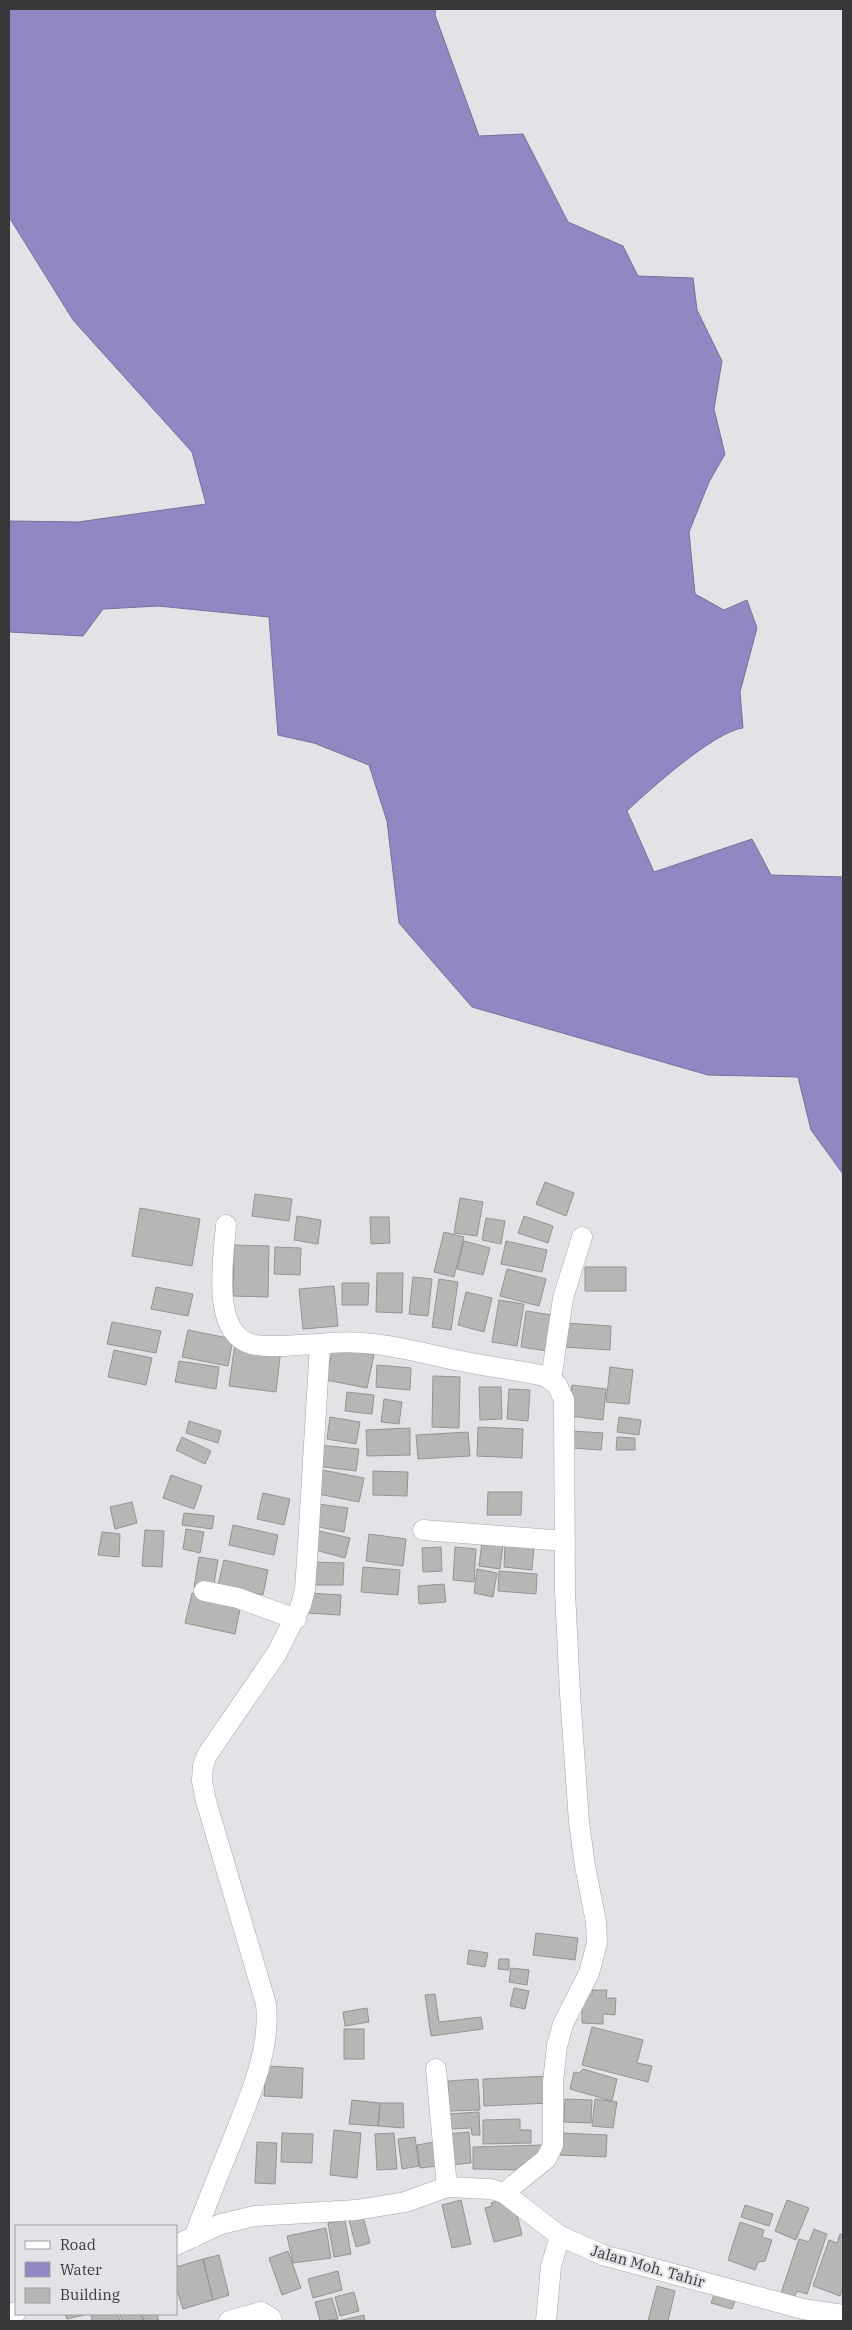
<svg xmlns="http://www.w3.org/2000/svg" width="852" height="2330" font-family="'IBM Plex Serif',serif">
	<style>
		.water { fill: #9387c3; stroke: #786f9a }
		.building { fill: #b5b7b4; stroke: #929592 }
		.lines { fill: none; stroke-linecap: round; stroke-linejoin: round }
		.street-casing { stroke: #a5a4a8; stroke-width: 21 }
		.street { stroke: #fff; stroke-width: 20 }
		.labels { text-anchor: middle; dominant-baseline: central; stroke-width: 4.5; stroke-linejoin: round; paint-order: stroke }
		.street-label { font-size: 15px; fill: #38383a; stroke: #e3e2e6 }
	</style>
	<rect width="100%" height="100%" fill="#e3e2e6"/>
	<path class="water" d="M9,9h427l-1,6 44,121 44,-2 45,88 55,24 15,30 55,2 4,32 25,51 -8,48 11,45 -16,28 -20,50 6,62 29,16 23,-10 10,28 -17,64 3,36c-28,3 -94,62 -116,83l27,61 98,-33 19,36 72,2v297l-32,-44 -13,-53 -90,-2 -236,-68 -73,-84 -12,-102 -18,-56 -55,-22 -36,-8 -9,-118 -111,-11 -55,3 -20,27 -74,-4v-111l69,1 128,-18 -14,-52 -119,-132 -64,-103z"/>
	<path class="building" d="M545,1182l29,11 -8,23 -30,-12z
		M255,1194l37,5 -3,22 -37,-5z
		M460,1198l23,4 -6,34 -23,-3z
		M140,1208l60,11 -8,47 -60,-10z
		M297,1216l24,4 -3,24 -24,-4z
		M524,1216l29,10 -5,17 -30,-10z
		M370,1217h19l1,26 -19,1z
		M486,1218l19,3 -4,23 -19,-4z
		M444,1232l20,5 -10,40 -20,-5z
		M464,1241l26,7 -7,27 -26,-6z
		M506,1241l41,9 -5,22 -41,-8z
		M234,1245l35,1 -1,51 -35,-1z
		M275,1247l26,1 -1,27 -26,-1z
		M585,1267h41v24h-41z
		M507,1269l39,10 -7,27 -39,-10z
		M377,1273h26l-1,40 -26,-1z
		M413,1277l19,2 -4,37 -19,-2z
		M439,1279l19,3 -7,48 -19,-3z
		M342,1283h27l-1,22h-26z
		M334,1286l4,40 -35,3 -4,-40z
		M156,1287l37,7 -5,22 -37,-7z
		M466,1292l26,6 -8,34 -26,-7z
		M499,1300l25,4 -7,42 -25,-4z
		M526,1311l26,4 -5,36 -26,-4z
		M112,1322l49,9 -5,22 -49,-9z
		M566,1323l45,3 -1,24 -46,-3z
		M188,1330l45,9 -5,27 -46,-9z
		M235,1343l46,6 -5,43 -47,-6z
		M333,1347l41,8 -7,33 -41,-8z
		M114,1350l38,8 -6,27 -38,-8z
		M179,1361l40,6 -3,22 -41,-7z
		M377,1365l34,3 -1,22 -34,-3z
		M610,1367l23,3 -4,34 -23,-2z
		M433,1376l27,1 -1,51 -27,-1z
		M572,1385l34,4 -3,31 -34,-4z
		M479,1387h22l1,32 -22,1z
		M509,1389l21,1 -2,31 -21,-2z
		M347,1392l27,3 -2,19 -27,-3z
		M384,1399l18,3 -3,22 -18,-2z
		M330,1417l30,5 -4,22 -29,-5z
		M619,1417l22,3 -2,15 -22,-3z
		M189,1421l32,10 -3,12 -32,-10z
		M478,1427l45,2 -1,29 -45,-2z
		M410,1428v27l-43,1 -1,-26z
		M573,1431l30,2 -2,17 -29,-2z
		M468,1432l2,24 -52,3 -2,-24z
		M182,1437l29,14 -6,13 -29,-14z
		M617,1437l18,1v12h-19z
		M318,1445l41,4 -3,22 -40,-5z
		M322,1470l42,8 -5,24 -41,-8z
		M373,1471l35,1 -1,24 -34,-1z
		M171,1475l31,11 -8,23 -31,-11z
		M488,1492h34l-1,23h-34z
		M263,1493l27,6 -6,26 -27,-6z
		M132,1502l5,21 -22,6 -5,-22z
		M318,1504l30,4 -4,24 -30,-6z
		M184,1513l30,3 -2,13 -30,-4z
		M233,1525l45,10 -4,20 -45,-10z
		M186,1529l18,3 -4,21 -17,-4z
		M145,1530l19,1 -2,36 -20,-1z
		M315,1530l35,8 -5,20 -34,-9z
		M102,1532l18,2 -1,23 -21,-2z
		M369,1534l37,5 -3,27 -37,-5z
		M482,1542l21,3 -3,24 -21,-3z
		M505,1544l29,3 -2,23 -28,-3z
		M441,1547l1,24 -19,1 -1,-24z
		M455,1547l21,2 -2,33 -21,-2z
		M199,1557l19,3 -5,30 -19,-3z
		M224,1560l44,10 -5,25 -45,-10z
		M312,1562l32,1 -1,22h-31z
		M363,1567l37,3 -2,25 -37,-3z
		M477,1569l20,4 -4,24 -19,-4z
		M499,1571l38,3 -1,20 -38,-3z
		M444,1584l2,18 -27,2 -1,-18z
		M192,1593l49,11 -6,30 -50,-11z
		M308,1593l33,2 -1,20 -33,-2z
		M536,1933l42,5 -3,22 -42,-5z
		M469,1950l19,3 -3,14 -18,-3z
		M499,1959h10v11l-11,-1z
		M511,1968l18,2 -2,15 -18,-3z
		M514,1988l15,3 -4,18 -15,-3z
		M592,1990h15l-1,8h10l-1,17 -12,-1v10l-21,-1v-28h10z
		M435,1994l4,28 42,-5 2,12 -52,7 -6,-41z
		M367,2008l2,14 -24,4 -2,-14z
		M592,2027l51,13 -6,23 15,3 -4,16 -66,-17z
		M344,2029h20v30h-20z
		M266,2066l37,2 -1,30 -38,-2z
		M583,2069l34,10 -5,22 -42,-12 4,-17 5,1z
		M549,2076l1,27 -66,3 -1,-27z
		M478,2079l2,31 -31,1 -1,-30z
		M565,2099l27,1 -1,23 -27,-1z
		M595,2099l22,3 -4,26 -21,-2z
		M352,2100l28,3 -2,23 -29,-2z
		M380,2103h23l1,25 -26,-2z
		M479,2112l1,23h-8l-1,-7 -21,1 -2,-15z
		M520,2119v11h11v13l-48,1v-24z
		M334,2130l27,3 -4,45 -27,-3z
		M469,2132l2,31 -22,2 -2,-31z
		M282,2133l31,1 -1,29 -31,-1z
		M394,2133l3,36 -20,1 -2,-36z
		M561,2133l46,2 -1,22 -46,-2z
		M415,2137l4,29 -17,3 -4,-30z
		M257,2142l20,1 -2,41 -20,-1z
		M434,2142l3,24 -17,2 -3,-23z
		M544,2145l-2,11 -21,9 1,5 -49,-1v-22z
		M505,2199l3,9 7,-2 7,29 -28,7 -9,-34 7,-2 -1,-3z
		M461,2200l10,44 -19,4 -10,-43z
		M787,2200l22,8 -13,32 -21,-9z
		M745,2205l28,9 -4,12 -28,-9z
		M362,2212l8,31 -14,4 -8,-31z
		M345,2220l6,34 -17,3 -6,-34z
		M740,2222l24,8 -2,7 10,3 -7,21 -7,1 -3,8 -27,-10z
		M326,2228l5,30 -38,5 -6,-27z
		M814,2229l13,5 -20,60 -10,-3 -3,7 -13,-5 18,-54 10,3z
		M840,2234l3,1v52l-3,9 -27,-10 16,-46 8,3z
		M288,2251l13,37 -19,7 -13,-37z
		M219,2255l10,40 -16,5 -10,-41z
		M203,2259l10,41 -30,9 -7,-22v-20z
		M338,2271l4,19 -29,8 -5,-19z
		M657,2286l18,5 -7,30h-20z
		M354,2292l5,19 -19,5 -5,-19z
		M715,2292l21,6 -4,11 -21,-6z
		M332,2298l6,21 -18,2 -5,-19z
		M65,2314h18l1,1 -17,4z
		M91,2314h27l2,7h-28z
		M120,2314h21l2,7h-21z
		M142,2314h15l2,7h-15z
		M364,2315l1,6h-27z"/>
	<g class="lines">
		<defs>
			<path id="street" d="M226,1225c-2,31 -16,107 25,119 19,5 49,0 69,0
				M551,1380l12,-82 19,-61
				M423,1530l142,11
				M204,1591l34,7 58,21
				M436,2069l11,118
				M194,2237c12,-31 24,-62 37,-93 17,-44 40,-92 35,-140l-60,-203 -4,-20 1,-15 4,-11 70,-102 24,-48 4,-16 3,-44 12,-201c49,-7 94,8 141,17 28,6 56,9 84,15l12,9 7,15 1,191 5,103 9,128 6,44 11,56 1,21 -8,30 -26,51 -6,22 -4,36v63l-7,14 -42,34
				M176,2245l45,-21 34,-8 101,-6 49,-8 42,-15 44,2 13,4 56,43 43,19 200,54 40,6
				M9,2315l7,-3
				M229,2321l32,-9 10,6 1,3
				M546,2321l5,-55 9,-30"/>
		</defs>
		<use href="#street" class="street-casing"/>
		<use href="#street" class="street"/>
	</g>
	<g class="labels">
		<g class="street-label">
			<text transform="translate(648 2266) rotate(16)">Jalan Moh. Tahir</text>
		</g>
	</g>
	<rect width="852" height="2330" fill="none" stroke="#38383a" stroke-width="20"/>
	<rect x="15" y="2225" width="162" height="90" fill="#e3e2e6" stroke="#9f9ea1"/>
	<rect x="25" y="2241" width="25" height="8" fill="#ffffff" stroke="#9f9ea1"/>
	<text x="60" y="2250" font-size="15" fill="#38383a">Road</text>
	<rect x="25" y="2262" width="25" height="15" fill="#9387c3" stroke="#9f9ea1"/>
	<text x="60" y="2275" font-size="15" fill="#38383a">Water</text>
	<rect x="25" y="2288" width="25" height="15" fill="#b5b7b4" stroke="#9f9ea1"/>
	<text x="60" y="2300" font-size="15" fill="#38383a">Building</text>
</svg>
